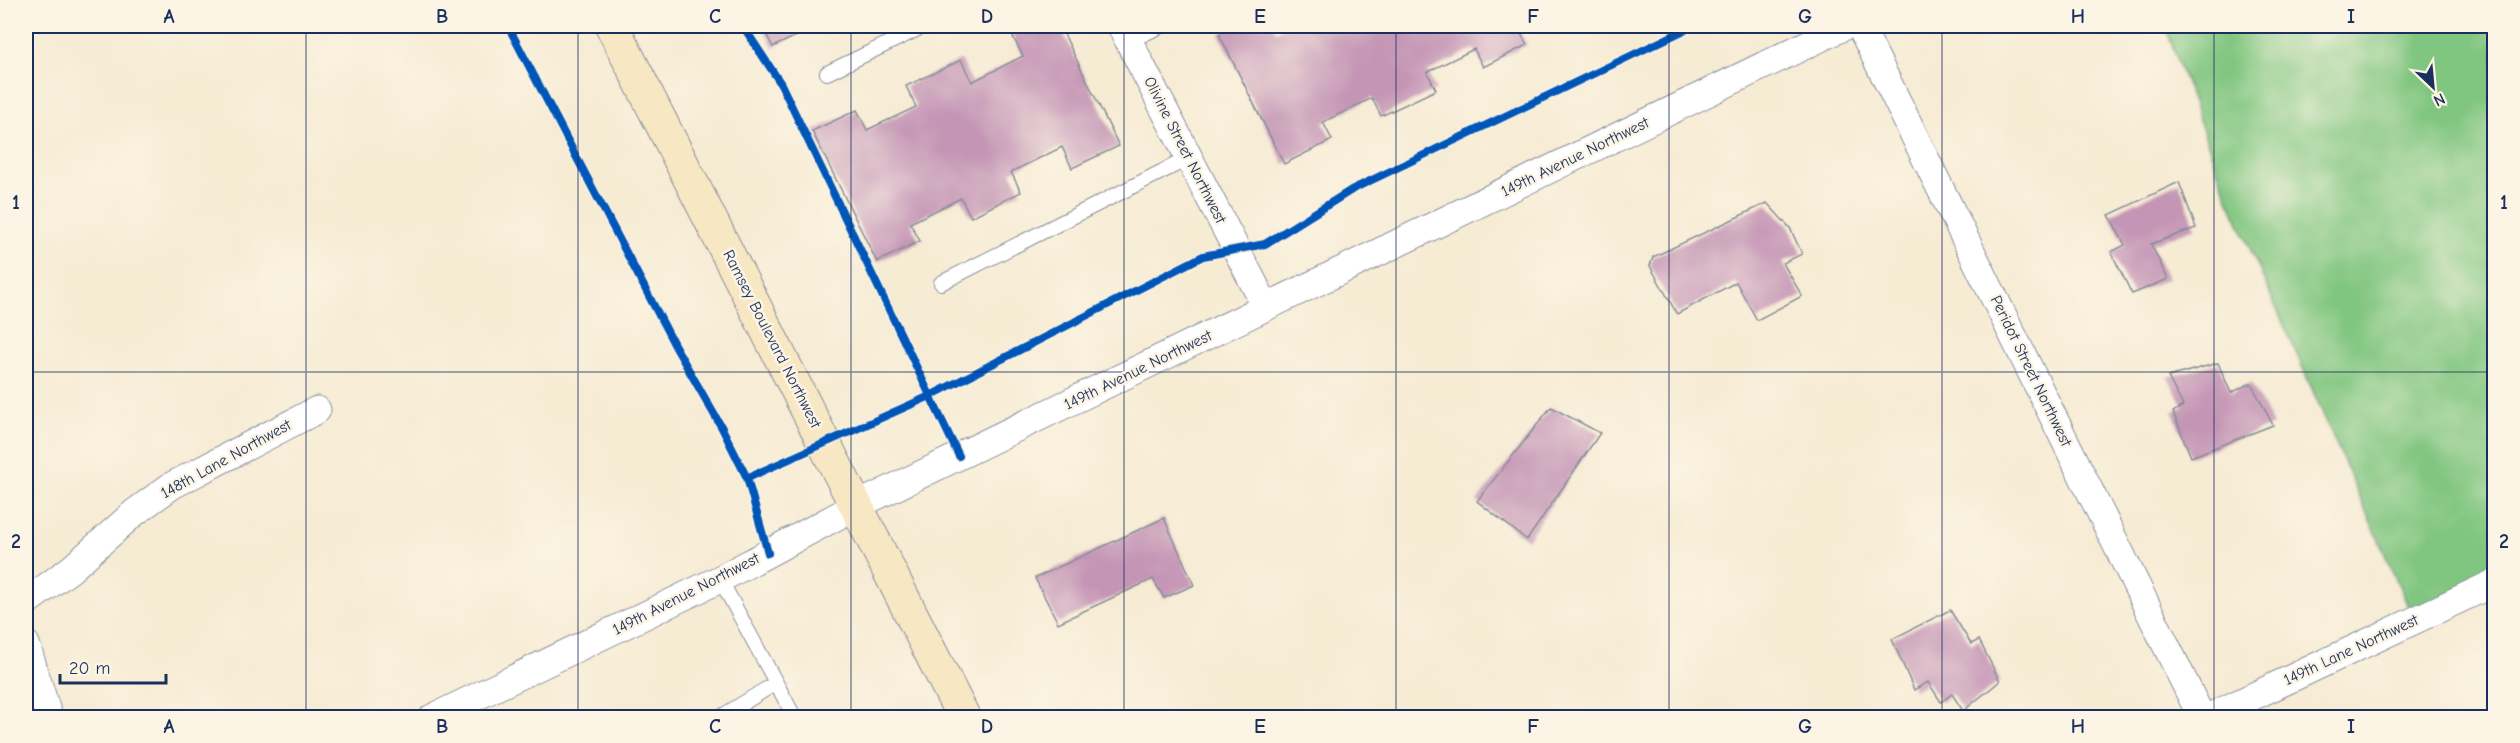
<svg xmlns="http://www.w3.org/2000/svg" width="2520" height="743" font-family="'Comic Neue',sans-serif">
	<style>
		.green { fill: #81c680; stroke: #4e7a6f; stroke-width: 1.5 }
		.building { fill: #c495b5 }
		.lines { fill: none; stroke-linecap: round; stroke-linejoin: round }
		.lane-casing { stroke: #888d98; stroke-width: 16 }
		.street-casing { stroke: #888d98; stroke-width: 29 }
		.secondary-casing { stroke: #888d98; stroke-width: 35 }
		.lane { stroke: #fff; stroke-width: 14 }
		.street { stroke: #fff; stroke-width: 27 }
		.secondary { stroke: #f8e7c3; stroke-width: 33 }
		.cycleway-casing { stroke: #fcf5e5; stroke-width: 11 }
		.cycleway { stroke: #0057b8; stroke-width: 8 }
		.grid { fill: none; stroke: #1b2f5e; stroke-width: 1.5; stroke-opacity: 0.55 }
		.labels { text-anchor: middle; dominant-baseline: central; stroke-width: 5; stroke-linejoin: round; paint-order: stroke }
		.street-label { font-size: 16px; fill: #1b2f5e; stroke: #fcf5e5 }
		.neatline { fill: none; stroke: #1b2f5e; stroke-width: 2 }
		.grid-label { font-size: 20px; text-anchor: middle; font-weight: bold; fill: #1b2f5e }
	</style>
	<rect width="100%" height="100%" fill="#fcf5e5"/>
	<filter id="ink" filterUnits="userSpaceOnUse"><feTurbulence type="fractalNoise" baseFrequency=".0167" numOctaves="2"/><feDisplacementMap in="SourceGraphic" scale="12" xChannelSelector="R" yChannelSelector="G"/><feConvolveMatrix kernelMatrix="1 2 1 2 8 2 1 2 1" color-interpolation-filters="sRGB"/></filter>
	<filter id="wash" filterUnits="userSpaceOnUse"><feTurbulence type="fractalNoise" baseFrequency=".008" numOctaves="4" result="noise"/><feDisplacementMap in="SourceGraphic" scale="24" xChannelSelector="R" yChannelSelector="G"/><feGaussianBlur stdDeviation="1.35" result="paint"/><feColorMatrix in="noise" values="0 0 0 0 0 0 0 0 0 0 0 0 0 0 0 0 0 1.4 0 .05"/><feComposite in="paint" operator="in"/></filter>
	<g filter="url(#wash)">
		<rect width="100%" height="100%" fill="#f6ebd3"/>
		<path class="green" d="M2165,26h329v557l-80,37 -188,-426z"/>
		<g id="blocks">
			<path class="building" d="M762,26h55l-44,21z
				M1032,26h28l59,120 -47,22 -10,-21 -51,25 10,20 -50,25 -10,-19 -51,25 10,18 -43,21 -65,-131 45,-21 10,20 49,-23 -10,-21 55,-26 11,22 51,-26 -11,-21z
				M1236,26h38l2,5 10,-5h231l10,19 -44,22 -9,-18 -47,23 9,18 -55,26 -9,-18 -49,24 9,18 -48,24 -65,-130z
				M2179,182l17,46 -45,16 17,35 -36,15 -21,-42 14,-7 -16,-30z
				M1767,203l23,25 12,26 -19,9 19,33 -45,24 -21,-38 -59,32 -27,-48 3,-9z
				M2218,363l13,30 20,-10 22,42 -82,32 -18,-45 10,-6 -15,-29z
				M1551,407l49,26 -73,107 -50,-39z
				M1164,518l30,67 -30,13 -11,-19 -95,44 -23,-45z
				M1950,610l21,34 8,-4 21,41 -37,30 -11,-17 -11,8 -13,-20 -14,8 -22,-51z"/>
		</g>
	</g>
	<g filter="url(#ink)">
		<use href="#blocks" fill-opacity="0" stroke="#888d98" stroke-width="1.5"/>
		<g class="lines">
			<defs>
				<path id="lane" d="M1129,41l32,-15
					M827,73l97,-47
					M941,283l248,-125
					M720,579l75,139
					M719,718l57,-35"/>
				<path id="street" d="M1121,26l145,281
					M1860,26l342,692
					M26,602l45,-33 63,-56 37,-27 146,-76
					M26,644l23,74
					M432,718l288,-139 136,-73 989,-480
					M2207,718l287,-135"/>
				<path id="secondary" d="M612,26l352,692"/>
			</defs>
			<use href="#lane" class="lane-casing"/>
			<use href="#street" class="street-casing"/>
			<use href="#secondary" class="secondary-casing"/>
			<use href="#lane" class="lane"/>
			<use href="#street" class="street"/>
			<use href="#secondary" class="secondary"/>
			<defs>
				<path id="cycleway" d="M508,26l167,320 47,82 25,50 21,75
					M743,26l38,58 178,372
					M747,478l183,-82 273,-140 62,-12 88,-55 340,-163"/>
			</defs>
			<use href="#cycleway" class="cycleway-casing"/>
			<use href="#cycleway" class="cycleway"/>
		</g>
	</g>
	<path class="grid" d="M306,26v692M578,26v692M851,26v692M1124,26v692M1396,26v692M1669,26v692M1942,26v692M2214,26v692M26,372h2468"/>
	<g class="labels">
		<g class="street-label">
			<text transform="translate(1185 150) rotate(63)">Olivine Street Northwest</text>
			<text transform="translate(1575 157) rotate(-26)">149th Avenue Northwest</text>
			<text transform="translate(772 339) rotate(63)">Ramsey Boulevard Northwest</text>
			<text transform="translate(1138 370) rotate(-26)">149th Avenue Northwest</text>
			<text transform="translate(2031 371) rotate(64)">Peridot Street Northwest</text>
			<text transform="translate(226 459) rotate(-29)">148th Lane Northwest</text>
			<text transform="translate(686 594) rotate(-27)">149th Avenue Northwest</text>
			<text transform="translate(2351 650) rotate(-25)">149th Lane Northwest</text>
		</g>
	</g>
	<rect width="2520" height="743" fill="none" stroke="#fcf5e5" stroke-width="66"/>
	<g transform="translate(2433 87) rotate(154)" stroke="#fcf5e5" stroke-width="4.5" paint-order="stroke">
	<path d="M0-4.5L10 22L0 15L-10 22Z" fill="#1b2f5e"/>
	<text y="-9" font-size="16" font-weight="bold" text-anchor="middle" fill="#1b2f5e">N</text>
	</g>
	<path d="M60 674v9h106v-9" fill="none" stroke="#1b2f5e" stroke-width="3"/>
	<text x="69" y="674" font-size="18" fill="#1b2f5e" stroke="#fcf5e5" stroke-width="4.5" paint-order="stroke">20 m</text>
	<rect x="33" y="33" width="2454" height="677" class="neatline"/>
	<g class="grid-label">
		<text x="169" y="23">A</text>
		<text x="442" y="23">B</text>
		<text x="715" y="23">C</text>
		<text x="987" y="23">D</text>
		<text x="1260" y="23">E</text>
		<text x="1533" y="23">F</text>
		<text x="1805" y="23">G</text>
		<text x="2078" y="23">H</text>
		<text x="2351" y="23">I</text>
		<text x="16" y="209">1</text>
		<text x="2504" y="209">1</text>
		<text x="16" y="548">2</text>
		<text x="2504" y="548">2</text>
		<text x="169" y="733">A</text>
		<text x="442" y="733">B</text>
		<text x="715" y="733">C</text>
		<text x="987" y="733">D</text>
		<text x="1260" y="733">E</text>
		<text x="1533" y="733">F</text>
		<text x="1805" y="733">G</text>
		<text x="2078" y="733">H</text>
		<text x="2351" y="733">I</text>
	</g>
</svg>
